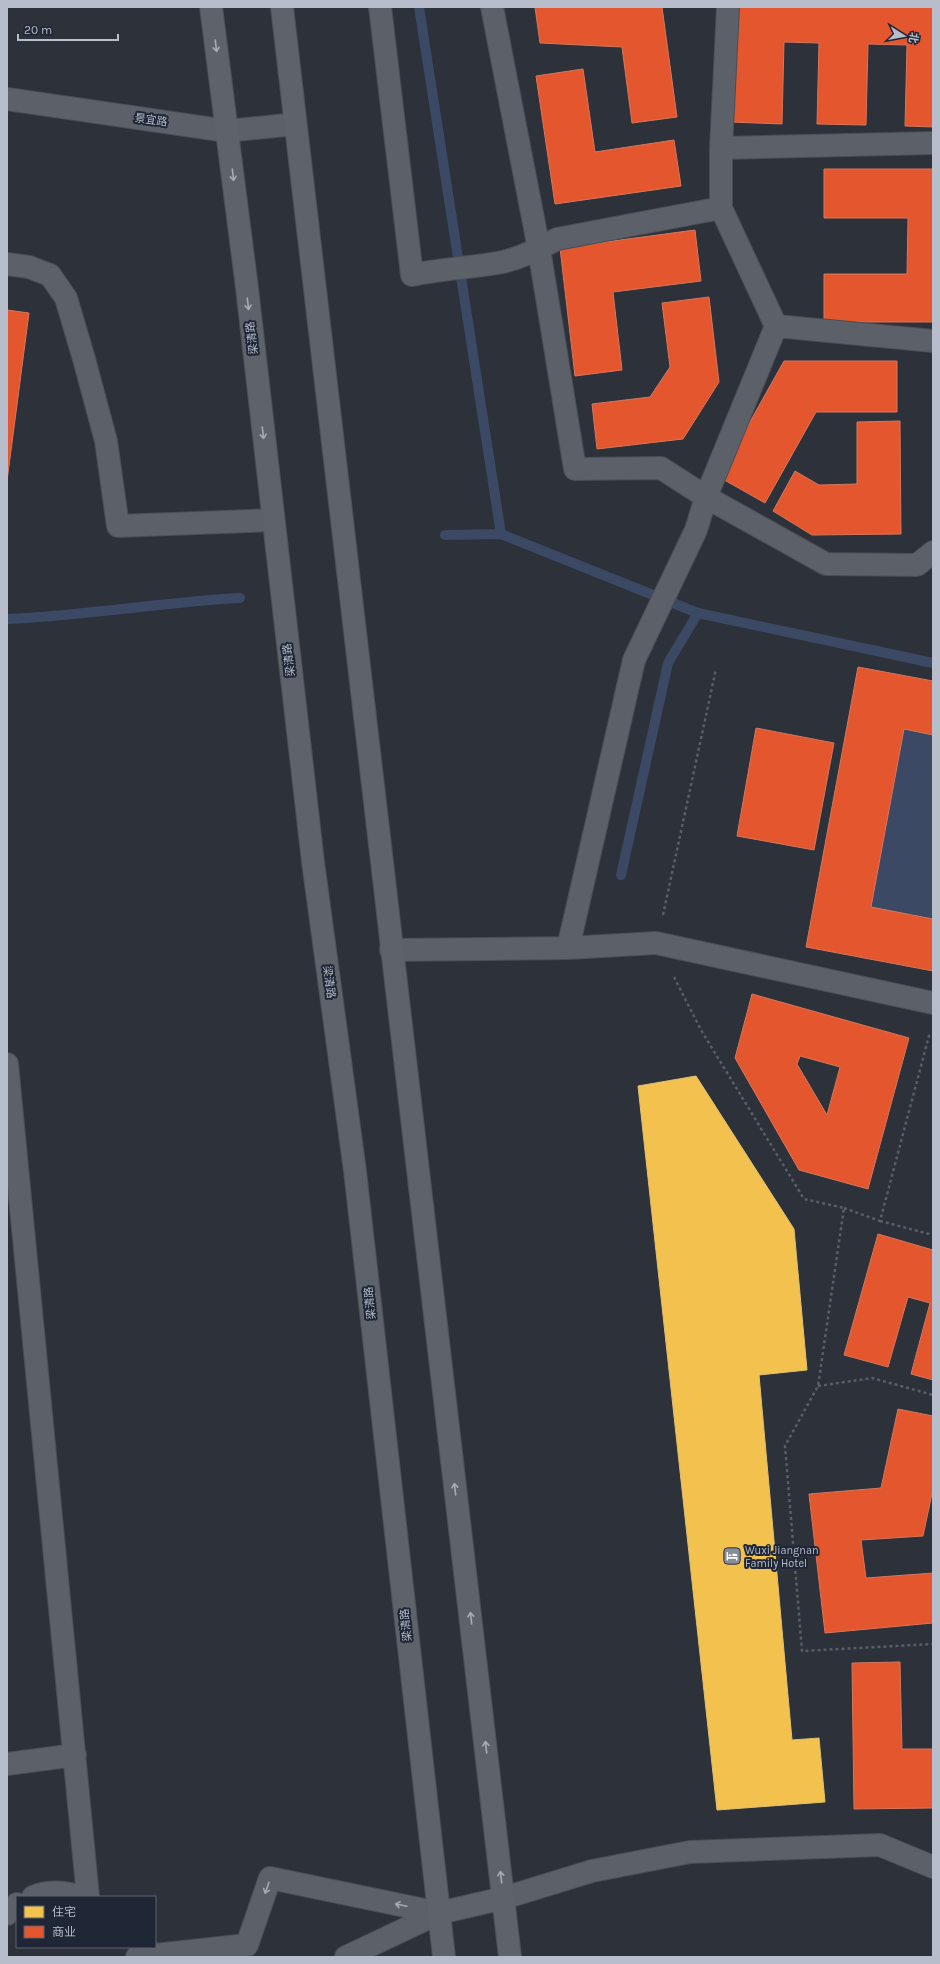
<svg xmlns="http://www.w3.org/2000/svg" width="940" height="1964" font-family="Karla,'Noto Sans SC',sans-serif">
	<style>
		.water { fill: #3b4964 }
		.homes { fill: #f2c14e; stroke: #e0c073 }
		.shops { fill: #e4572e; stroke: #d6765d; fill-rule: evenodd }
		.lines { fill: none; stroke-linecap: round; stroke-linejoin: round }
		.stream { stroke: #3b4964; stroke-width: 10 }
		.minor-casing { stroke: #4a4d54; stroke-width: 24 }
		.major-casing { stroke: #4a4e57; stroke-width: 24 }
		.path { stroke: #595f65; stroke-width: 2.5; stroke-dasharray: 3 3; stroke-linecap: butt }
		.minor { stroke: #5c6068; stroke-width: 22 }
		.major { stroke: #5e626a; stroke-width: 22 }
		.oneway { stroke: #a5abb7 }
		.oneway2 { stroke: #a5aab6 }
		.labels { text-anchor: middle; dominant-baseline: central; stroke-width: 4; stroke-linejoin: round; paint-order: stroke }
		.street-label { font-size: 11px; fill: #b7bdca; stroke: #1f2635 }
		.poi-label { font-size: 11px; fill: #b7bdca; stroke: #1f2635; text-anchor: start }
	</style>
	<rect width="100%" height="100%" fill="#2c313a"/>
	<path class="water" d="M904,729l29,6v184l-62,-12z"/>
	<path class="homes" d="M696,1076l98,153 13,141 -48,5 33,365 27,-2 6,64 -108,8 -79,-724z"/>
	<path class="shops" d="M535,7h127l15,110 -45,6 -10,-76 -82,-4z
		M733,7h200v120l-28,-1 2,-81 -39,-1 -2,81 -49,-1 2,-81 -35,-1 -2,82 -52,-2z
		M583,69l12,83 79,-12 7,46 -126,18 -19,-128z
		M824,169h109v153h-109v-48h83l1,-56h-84z
		M695,230l6,51 -88,11 9,78 -47,6 -15,-128z
		M709,297l10,85 -36,57 -86,10 -5,-45 58,-7 20,-30 -8,-64z
		M7,310l22,3 -22,168z
		M784,361h113v51h-81l-51,91 -46,-26z
		M900,421l1,113 -89,1 -39,-24 22,-40 24,14 38,-1v-62z
		M858,667l75,14v54l-29,-6 -33,178 62,12v52l-127,-24z
		M756,728l78,15 -20,107 -77,-14z
		M752,994l157,44 -41,151 -69,-19 -64,-112zM800,1056l40,11 -13,48 -30,-51z
		M878,1234l55,16v130l-22,-6 19,-71 -22,-6 -20,70 -44,-12z
		M898,1409l35,7v73l-10,47 -62,4 5,38 67,-5v50l-108,10 -16,-139 72,-6z
		M900,1662l2,87h31v59l-79,1 -2,-146z"/>
	<g class="lines">
		<path class="stream" d="M419,7l82,527 197,79 235,50
			M445,535l56,-1
			M7,619c78,-3 155,-17 233,-21
			M621,875l47,-212 30,-50"/>
		<defs>
			<path id="minor" d="M380,7l32,268c28,-6 57,-7 85,-12 20,-3 42,-14 60,-24l164,-31
				M492,7l47,242 36,220 86,-1 45,29 120,67 91,1 16,-13
				M7,99l220,32 68,-7
				M933,143l-212,5v60l55,118 157,15
				M721,148l7,-141
				M7,264l22,3 21,8 16,23 18,61 22,82 12,85 155,-6
				M568,948l66,-288 62,-130 10,-33 70,-171
				M391,950l177,-2 88,-5 277,60
				M7,1064l81,833
				M7,1764l68,-9
				M33,1897c16,-7 33,-5 49,0
				M504,1898l88,-27 98,-19 190,-7 53,22
				M7,1914l10,-10
				M247,1945l23,-67 169,35
				M137,1957l110,-12
				M346,1957l93,-44"/>
			<path id="major" d="M211,7l36,281 66,574 42,309 89,786
				M282,7l228,1950
				M439,1913l65,-15"/>
		</defs>
		<use href="#minor" class="minor-casing"/>
		<use href="#major" class="major-casing"/>
		<path class="path" d="M663,915l53,-246
			M674,977l27,53 103,169 40,9 -26,178 -33,60 17,205 131,-7
			M844,1208l36,13 50,-189
			M880,1221l53,14
			M818,1386l54,-8 61,17"/>
		<use href="#minor" class="minor"/>
		<use href="#major" class="major"/>
	</g>
	<defs><path id="oneway-shaft" d="M-6 0H5M1.5-3L5.5 0L1.5 3" fill="none" stroke-width="1.6" stroke-linecap="round" stroke-linejoin="round"/></defs>
	<g class="oneway">
		<use href="#oneway-shaft" transform="translate(216 46) rotate(83)"/>
		<use href="#oneway-shaft" transform="translate(233 175) rotate(83)"/>
		<use href="#oneway-shaft" transform="translate(248 304) rotate(83)"/>
		<use href="#oneway-shaft" transform="translate(263 433) rotate(83)"/>
		<use href="#oneway-shaft" transform="translate(455 1489) rotate(-97)"/>
		<use href="#oneway-shaft" transform="translate(471 1618) rotate(-97)"/>
		<use href="#oneway-shaft" transform="translate(486 1747) rotate(-97)"/>
		<use href="#oneway-shaft" transform="translate(501 1877) rotate(-97)"/>
	</g>
	<g class="oneway2">
		<use href="#oneway-shaft" transform="translate(267 1888) rotate(109)"/>
		<use href="#oneway-shaft" transform="translate(401 1905) rotate(-168)"/>
	</g>
	<defs>
		<symbol id="hotel-square" viewBox="-11 -11 22 22"><rect x="-9" y="-9" width="18" height="18" rx="4" fill="#868c98" stroke="#1f2635"/><path d="M-6-4.5h1.5V1H6V5H4.5V3h-9V5H-6ZM-4 0a1.8 1.8 0 1 1 3.6 0ZM.5 0V-2.5h3Q6-2.5 6 0Z" fill="#fff"/></symbol>
	</defs>
	<g fill-rule="evenodd">
		<use href="#hotel-square" x="722" y="1546" width="20" height="20"/>
	</g>
	<g class="labels">
		<g class="street-label">
			<text transform="translate(151 120) rotate(8)">景宜路</text>
			<text transform="translate(252 338) rotate(-97)">梁清路</text>
			<text transform="translate(289 660) rotate(-97)">梁清路</text>
			<text transform="translate(329 982) rotate(82)">梁清路</text>
			<text transform="translate(370 1303) rotate(-96)">梁清路</text>
			<text transform="translate(406 1625) rotate(-96)">梁清路</text>
		</g>
		<g class="poi-label">
			<text x="745" y="1550">Wuxi Jiangnan<tspan x="745" dy="13">Family Hotel</tspan></text>
		</g>
	</g>
	<rect width="940" height="1964" fill="none" stroke="#b7bdca" stroke-width="16"/>
	<rect x="16" y="1896" width="140" height="52" fill="#1f2635" stroke="#5c6271"/>
	<rect x="24" y="1906" width="20" height="12" fill="#f2c14e" stroke="#5c6271"/>
	<text x="52" y="1916" font-size="12" fill="#b7bdca">住宅</text>
	<rect x="24" y="1926" width="20" height="12" fill="#e4572e" stroke="#5c6271"/>
	<text x="52" y="1936" font-size="12" fill="#b7bdca">商业</text>
	<g transform="translate(904 36) rotate(101)" stroke="#1f2635" stroke-width="3" paint-order="stroke">
	<path d="M0-3L7 15L0 10L-7 15Z" fill="#b7bdca"/>
	<text y="-6" font-size="11" font-weight="bold" text-anchor="middle" fill="#b7bdca">北</text>
	</g>
	<path d="M18 34v6h100v-6" fill="none" stroke="#b7bdca" stroke-width="2"/>
	<text x="24" y="34" font-size="12" fill="#b7bdca" stroke="#1f2635" stroke-width="3" paint-order="stroke">20 m</text>
</svg>
